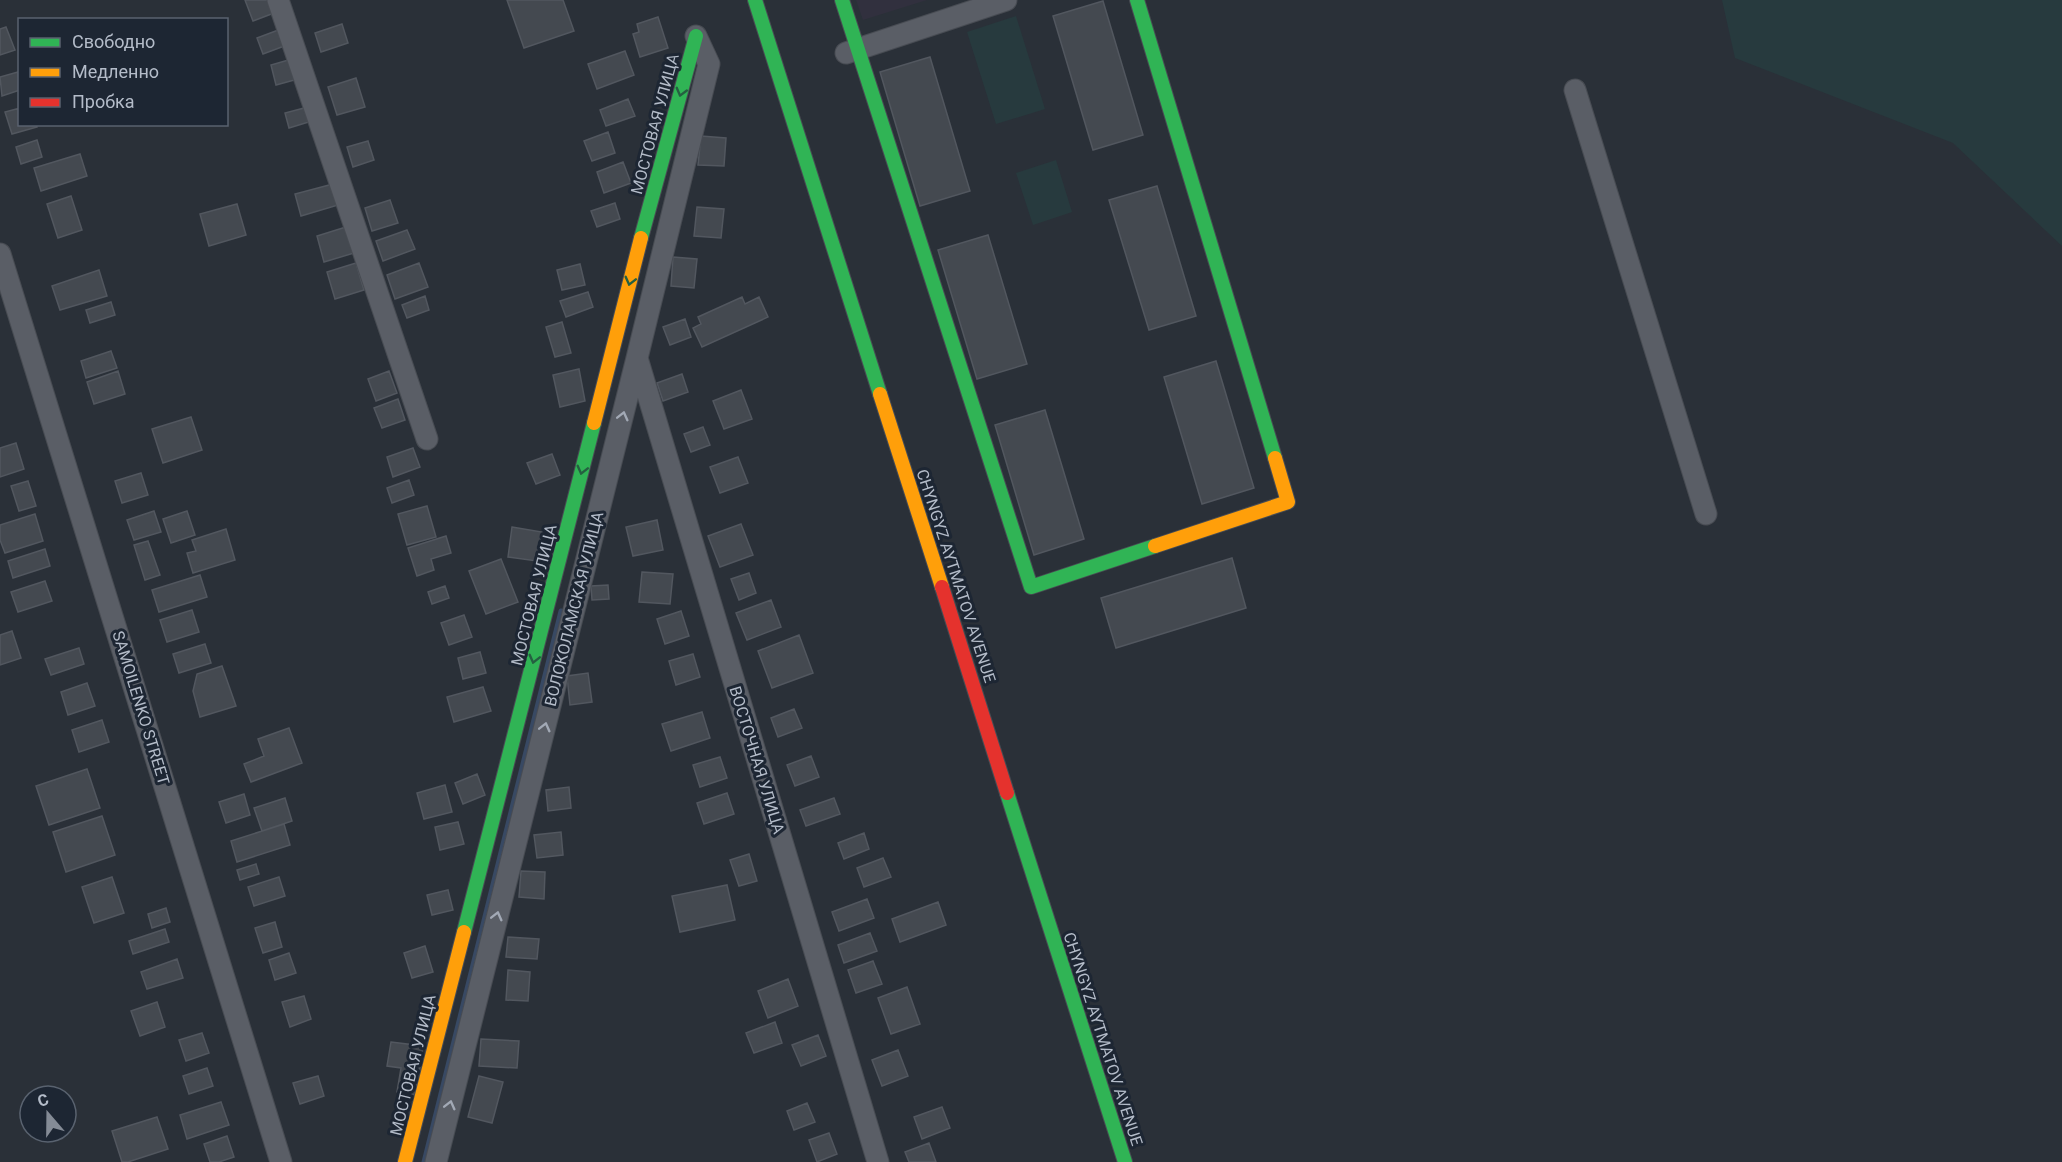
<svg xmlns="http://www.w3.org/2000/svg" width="2062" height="1162" font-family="Roboto,sans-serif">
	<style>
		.medical { fill: #31303e }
		.green { fill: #273a3e }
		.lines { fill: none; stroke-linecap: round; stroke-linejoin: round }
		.stream { stroke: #384963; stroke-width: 5 }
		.building { fill: #444950; stroke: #52575f; stroke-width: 1.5 }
		.street-casing { stroke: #484c53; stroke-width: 23 }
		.fast-casing { stroke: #484c53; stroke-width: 16 }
		.slow-casing { stroke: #484c53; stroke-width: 16 }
		.jam-casing { stroke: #484c53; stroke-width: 16 }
		.street { stroke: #5a5e66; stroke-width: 21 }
		.fast { stroke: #30b455; stroke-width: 14 }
		.slow { stroke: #ff9f0a; stroke-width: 14 }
		.jam { stroke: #e5322d; stroke-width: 14 }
		.oneway { stroke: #255f41 }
		.oneway2 { stroke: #a2a9b5 }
		.labels { text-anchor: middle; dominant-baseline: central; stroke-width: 6; stroke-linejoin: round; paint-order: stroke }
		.street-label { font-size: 16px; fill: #b4bcc9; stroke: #1d2633 }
	</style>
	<rect width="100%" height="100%" fill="#2a3038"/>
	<path class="medical" d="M856,0h71l-64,20z"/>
	<path class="green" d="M1722,0h340v246l-109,-103 -218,-85z
		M1016,16l29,93 -49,15 -29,-92z
		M1056,160l16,52 -39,13 -17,-52z"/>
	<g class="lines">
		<path class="stream" d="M424,1162l137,-551"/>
	</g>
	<path class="building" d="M245,0h24l5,13 -21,8z
		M507,0h56l11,31 -50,17z
		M1103,1l40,134 -50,15 -40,-134z
		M658,17l10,31 -28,9 -7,-23 6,-2 -2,-8z
		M342,24l6,19 -27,9 -6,-19z
		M6,27l9,23 -15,5v-26z
		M281,29l6,16 -24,9 -6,-16z
		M625,51l9,24 -37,14 -9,-25z
		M930,57l40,134 -50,15 -40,-134z
		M292,59l6,20 -22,6 -5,-20z
		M18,72l2,18 -18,6 -2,-19z
		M356,78l9,29 -28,8 -9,-28z
		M628,99l7,17 -29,10 -6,-16z
		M308,107l4,14 -23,7 -4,-15z
		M20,108v16h16l1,3 -25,7 -7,-22z
		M608,132l7,21 -23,8 -8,-20z
		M701,136l25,2 -2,28 -26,-1z
		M37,140l5,17 -21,7 -5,-17z
		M368,141l6,19 -21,7 -6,-20z
		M80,154l7,22 -46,15 -7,-23z
		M623,162l8,21 -27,10 -7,-21z
		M333,184l5,21 -37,11 -6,-22z
		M1157,186l39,130 -47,14 -40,-130z
		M71,196l11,34 -24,8 -11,-34z
		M390,200l8,23 -26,8 -7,-23z
		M615,203l5,16 -23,8 -6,-16z
		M237,204l9,31 -37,11 -9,-32z
		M697,207l27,2 -3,29 -27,-2z
		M346,227l8,26 -30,9 -7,-26z
		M407,230l8,19 -32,12 -7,-20z
		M988,235l39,129 -50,15 -39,-129z
		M673,257l24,2 -3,29 -23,-2z
		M356,263l8,27 -29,9 -8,-27z
		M419,263l9,24 -33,12 -8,-24z
		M580,264l5,21 -23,5 -5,-20z
		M99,270l8,26 -47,14 -8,-24z
		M588,292l5,15 -27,10 -6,-16z
		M425,296l4,14 -22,8 -5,-13z
		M742,297l3,7 14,-7 9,20 -66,30 -9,-19 8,-4 -3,-7z
		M111,302l4,13 -25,8 -4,-13z
		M685,319l6,18 -21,8 -7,-18z
		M562,322l9,31 -16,4 -9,-30z
		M111,351l6,17 -31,10 -5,-17z
		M1216,361l38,127 -52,16 -38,-127z
		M579,369l6,32 -25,6 -7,-32z
		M118,371l7,23 -31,10 -7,-22z
		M389,371l8,22 -21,8 -8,-22z
		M682,374l6,18 -25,9 -6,-18z
		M741,390l11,29 -28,10 -11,-28z
		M398,399l7,21 -23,8 -8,-20z
		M1045,410l39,129 -50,16 -39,-130z
		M191,417l11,33 -39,13 -11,-34z
		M703,427l7,18 -19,7 -7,-18z
		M16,443l8,26 -24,8v-29z
		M413,448l7,19 -27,10 -6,-20z
		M552,454l8,21 -24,9 -9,-21z
		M738,457l10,26 -28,10 -10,-26z
		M141,473l7,22 -26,8 -7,-22z
		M409,480l5,15 -22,8 -5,-15z
		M28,481l8,25 -17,5 -8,-25z
		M427,506l9,31 -29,8 -9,-31z
		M154,511l7,21 -27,8 -7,-20z
		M187,511l8,24 -24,8 -8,-24z
		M35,514l8,27 -38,12 -5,-13v-15z
		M657,520l6,30 -30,6 -7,-29z
		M741,524l12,31 -33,12 -12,-31z
		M512,527l30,5 -5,29 -29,-4z
		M226,529l9,31 -42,13 -6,-20 9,-2 -4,-11z
		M446,536l5,17 -20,6 3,11 -17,6 -9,-28z
		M148,541l12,34 -15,5 -11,-35z
		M45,549l5,17 -37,12 -5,-17z
		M1232,558l14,50 -130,40 -15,-50z
		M501,559l17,43 -32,12 -17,-43z
		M642,572l31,2 -3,30 -31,-2z
		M749,573l7,20 -17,7 -8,-21z
		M200,575l7,22 -48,15 -7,-22z
		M45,581l7,20 -34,11 -7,-20z
		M608,585l1,14 -17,1 -1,-14z
		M445,586l4,12 -17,6 -4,-12z
		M771,600l10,27 -34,13 -11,-27z
		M192,610l7,22 -32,10 -7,-22z
		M681,611l8,25 -24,8 -8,-25z
		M464,615l8,22 -23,8 -8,-22z
		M12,631l9,27 -21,7v-30z
		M799,635l14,38 -41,15 -14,-37z
		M205,644l6,19 -32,10 -6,-19z
		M79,648l5,16 -33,11 -6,-16z
		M480,652l6,21 -23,6 -5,-21z
		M693,654l7,23 -24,8 -7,-24z
		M222,666l14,40 -36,11 -7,-26 4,-17z
		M588,673l4,29 -22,3 -3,-29z
		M87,683l8,23 -27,9 -7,-23z
		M483,687l8,24 -37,11 -7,-25z
		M794,709l8,19 -24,9 -7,-19z
		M702,712l8,26 -39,13 -9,-27z
		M102,720l7,22 -30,10 -7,-22z
		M289,728l13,35 -51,19 -7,-18 20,-8 -6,-17z
		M811,756l8,21 -24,9 -8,-21z
		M720,757l7,21 -27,9 -7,-22z
		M87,769l13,39 -51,17 -13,-39z
		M477,774l8,21 -22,9 -8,-21z
		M445,785l7,27 -28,7 -7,-26z
		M569,787l2,21 -23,3 -2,-21z
		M727,793l7,21 -30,10 -7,-21z
		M244,794l6,21 -24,8 -7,-21z
		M285,798l7,23 -30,10 -8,-23z
		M834,798l6,16 -34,12 -6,-16z
		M102,816l13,39 -49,17 -13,-40z
		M458,822l6,22 -24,6 -5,-23z
		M284,824l6,21 -53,17 -6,-21z
		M561,832l2,23 -26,3 -3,-23z
		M864,833l5,16 -25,10 -6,-16z
		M749,854l8,27 -18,5 -9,-26z
		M883,858l8,19 -27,10 -7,-19z
		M256,864l3,10 -19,6 -3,-10z
		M521,871l24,1 -1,27 -25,-2z
		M112,877l12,36 -30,10 -12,-36z
		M279,877l6,19 -31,10 -6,-19z
		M727,885l8,35 -55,12 -8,-36z
		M448,890l5,20 -21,5 -5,-20z
		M867,899l7,19 -35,13 -7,-19z
		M938,902l8,23 -46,17 -8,-23z
		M166,908l4,14 -18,6 -4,-14z
		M275,922l7,25 -19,6 -8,-25z
		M165,929l4,13 -36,12 -4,-13z
		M870,933l7,18 -33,12 -6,-18z
		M508,937l31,2 -2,20 -31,-2z
		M425,946l8,26 -21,6 -8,-25z
		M289,953l7,20 -21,7 -6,-20z
		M177,959l6,19 -36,11 -6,-17z
		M873,961l9,23 -26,9 -8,-23z
		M508,970l22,2 -2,29 -22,-1z
		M788,979l10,27 -30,12 -10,-27z
		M907,987l13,37 -29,10 -13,-36z
		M304,996l7,23 -21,8 -8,-25z
		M157,1002l8,25 -25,9 -9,-25z
		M775,1022l7,21 -28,10 -8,-20z
		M202,1033l7,20 -23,8 -7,-21z
		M818,1035l8,21 -25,10 -9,-21z
		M481,1039l38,2 -2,27 -38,-2z
		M391,1042l32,4 -7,49 -19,-3 4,-24 -14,-2z
		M898,1050l10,26 -26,10 -10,-26z
		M207,1068l6,18 -24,8 -6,-18z
		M318,1076l6,20 -24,8 -7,-21z
		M479,1076l24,6 -11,41 -24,-6z
		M221,1102l8,23 -42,14 -7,-24z
		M807,1103l8,19 -21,8 -7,-19z
		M942,1107l8,21 -28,11 -8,-22z
		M157,1117l11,32 -40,13h-6l-10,-31z
		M829,1133l8,21 -20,8 -8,-22z
		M227,1136l7,21 -15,5h-9l-6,-18z
		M929,1143l7,19h-27l-4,-10z"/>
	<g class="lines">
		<defs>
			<path id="street" d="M278,0l149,439
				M846,53l160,-53
				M1575,90l131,424
				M0,254l281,908
				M637,358l241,804
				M436,1162l201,-804 72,-294 -13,-28"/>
			<path id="fast" d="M755,0l125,394
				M842,0l189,587 124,-41
				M1137,0l138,458
				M641,238l55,-202
				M1007,793l118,369
				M464,932l130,-509"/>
			<path id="slow" d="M880,394l62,193
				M594,423l47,-185
				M1155,546l133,-44 -13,-44
				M405,1162l59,-230"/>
			<path id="jam" d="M942,587l65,206"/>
		</defs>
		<use href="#street" class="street-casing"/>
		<use href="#fast" class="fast-casing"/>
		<use href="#slow" class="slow-casing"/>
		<use href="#jam" class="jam-casing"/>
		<use href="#street" class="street"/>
		<use href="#fast" class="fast"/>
		<use href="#slow" class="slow"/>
		<use href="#jam" class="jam"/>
	</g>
	<defs><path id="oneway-chevron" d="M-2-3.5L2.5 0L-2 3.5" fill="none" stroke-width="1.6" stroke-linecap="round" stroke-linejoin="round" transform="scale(1.5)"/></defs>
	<g class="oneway">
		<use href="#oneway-chevron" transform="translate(681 92) rotate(105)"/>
		<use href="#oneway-chevron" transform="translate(630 281) rotate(104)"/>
		<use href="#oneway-chevron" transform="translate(582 470) rotate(104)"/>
		<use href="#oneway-chevron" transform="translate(534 659) rotate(104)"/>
	</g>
	<g class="oneway2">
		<use href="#oneway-chevron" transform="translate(623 416) rotate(-76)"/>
		<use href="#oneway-chevron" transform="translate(545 727) rotate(-76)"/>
		<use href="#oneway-chevron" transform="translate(497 916) rotate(-76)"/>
		<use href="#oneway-chevron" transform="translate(450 1105) rotate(-76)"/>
	</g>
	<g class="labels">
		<g class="street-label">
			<text transform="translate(655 124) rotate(-75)">МОСТОВАЯ УЛИЦА</text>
			<text transform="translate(956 576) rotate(72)">CHYNGYZ AYTMATOV AVENUE</text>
			<text transform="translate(534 595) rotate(-76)">МОСТОВАЯ УЛИЦА</text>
			<text transform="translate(574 609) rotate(-76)">ВОЛОКОЛАМСКАЯ УЛИЦА</text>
			<text transform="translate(141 708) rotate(73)">SAMOILENKO STREET</text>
			<text transform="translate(757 760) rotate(73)">ВОСТОЧНАЯ УЛИЦА</text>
			<text transform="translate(1103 1039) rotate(72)">CHYNGYZ AYTMATOV AVENUE</text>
			<text transform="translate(413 1065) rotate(-76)">МОСТОВАЯ УЛИЦА</text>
		</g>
	</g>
	<rect x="18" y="18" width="210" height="108" fill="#1d2633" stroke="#59626f" stroke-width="1.5"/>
	<rect x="30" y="38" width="30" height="9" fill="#30b455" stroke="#59626f" stroke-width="1.5"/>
	<text x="72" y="48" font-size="18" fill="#b4bcc9">Свободно</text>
	<rect x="30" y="68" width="30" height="9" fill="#ff9f0a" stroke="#59626f" stroke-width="1.5"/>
	<text x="72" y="78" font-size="18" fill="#b4bcc9">Медленно</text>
	<rect x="30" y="98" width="30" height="9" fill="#e5322d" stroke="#59626f" stroke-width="1.5"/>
	<text x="72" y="108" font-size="18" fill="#b4bcc9">Пробка</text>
	<g transform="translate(48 1114) rotate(340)"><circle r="28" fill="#1d2633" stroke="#59626f" stroke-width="1.5"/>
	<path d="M0-4.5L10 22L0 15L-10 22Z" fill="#848b96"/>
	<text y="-9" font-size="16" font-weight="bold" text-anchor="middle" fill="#b4bcc9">С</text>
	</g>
</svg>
